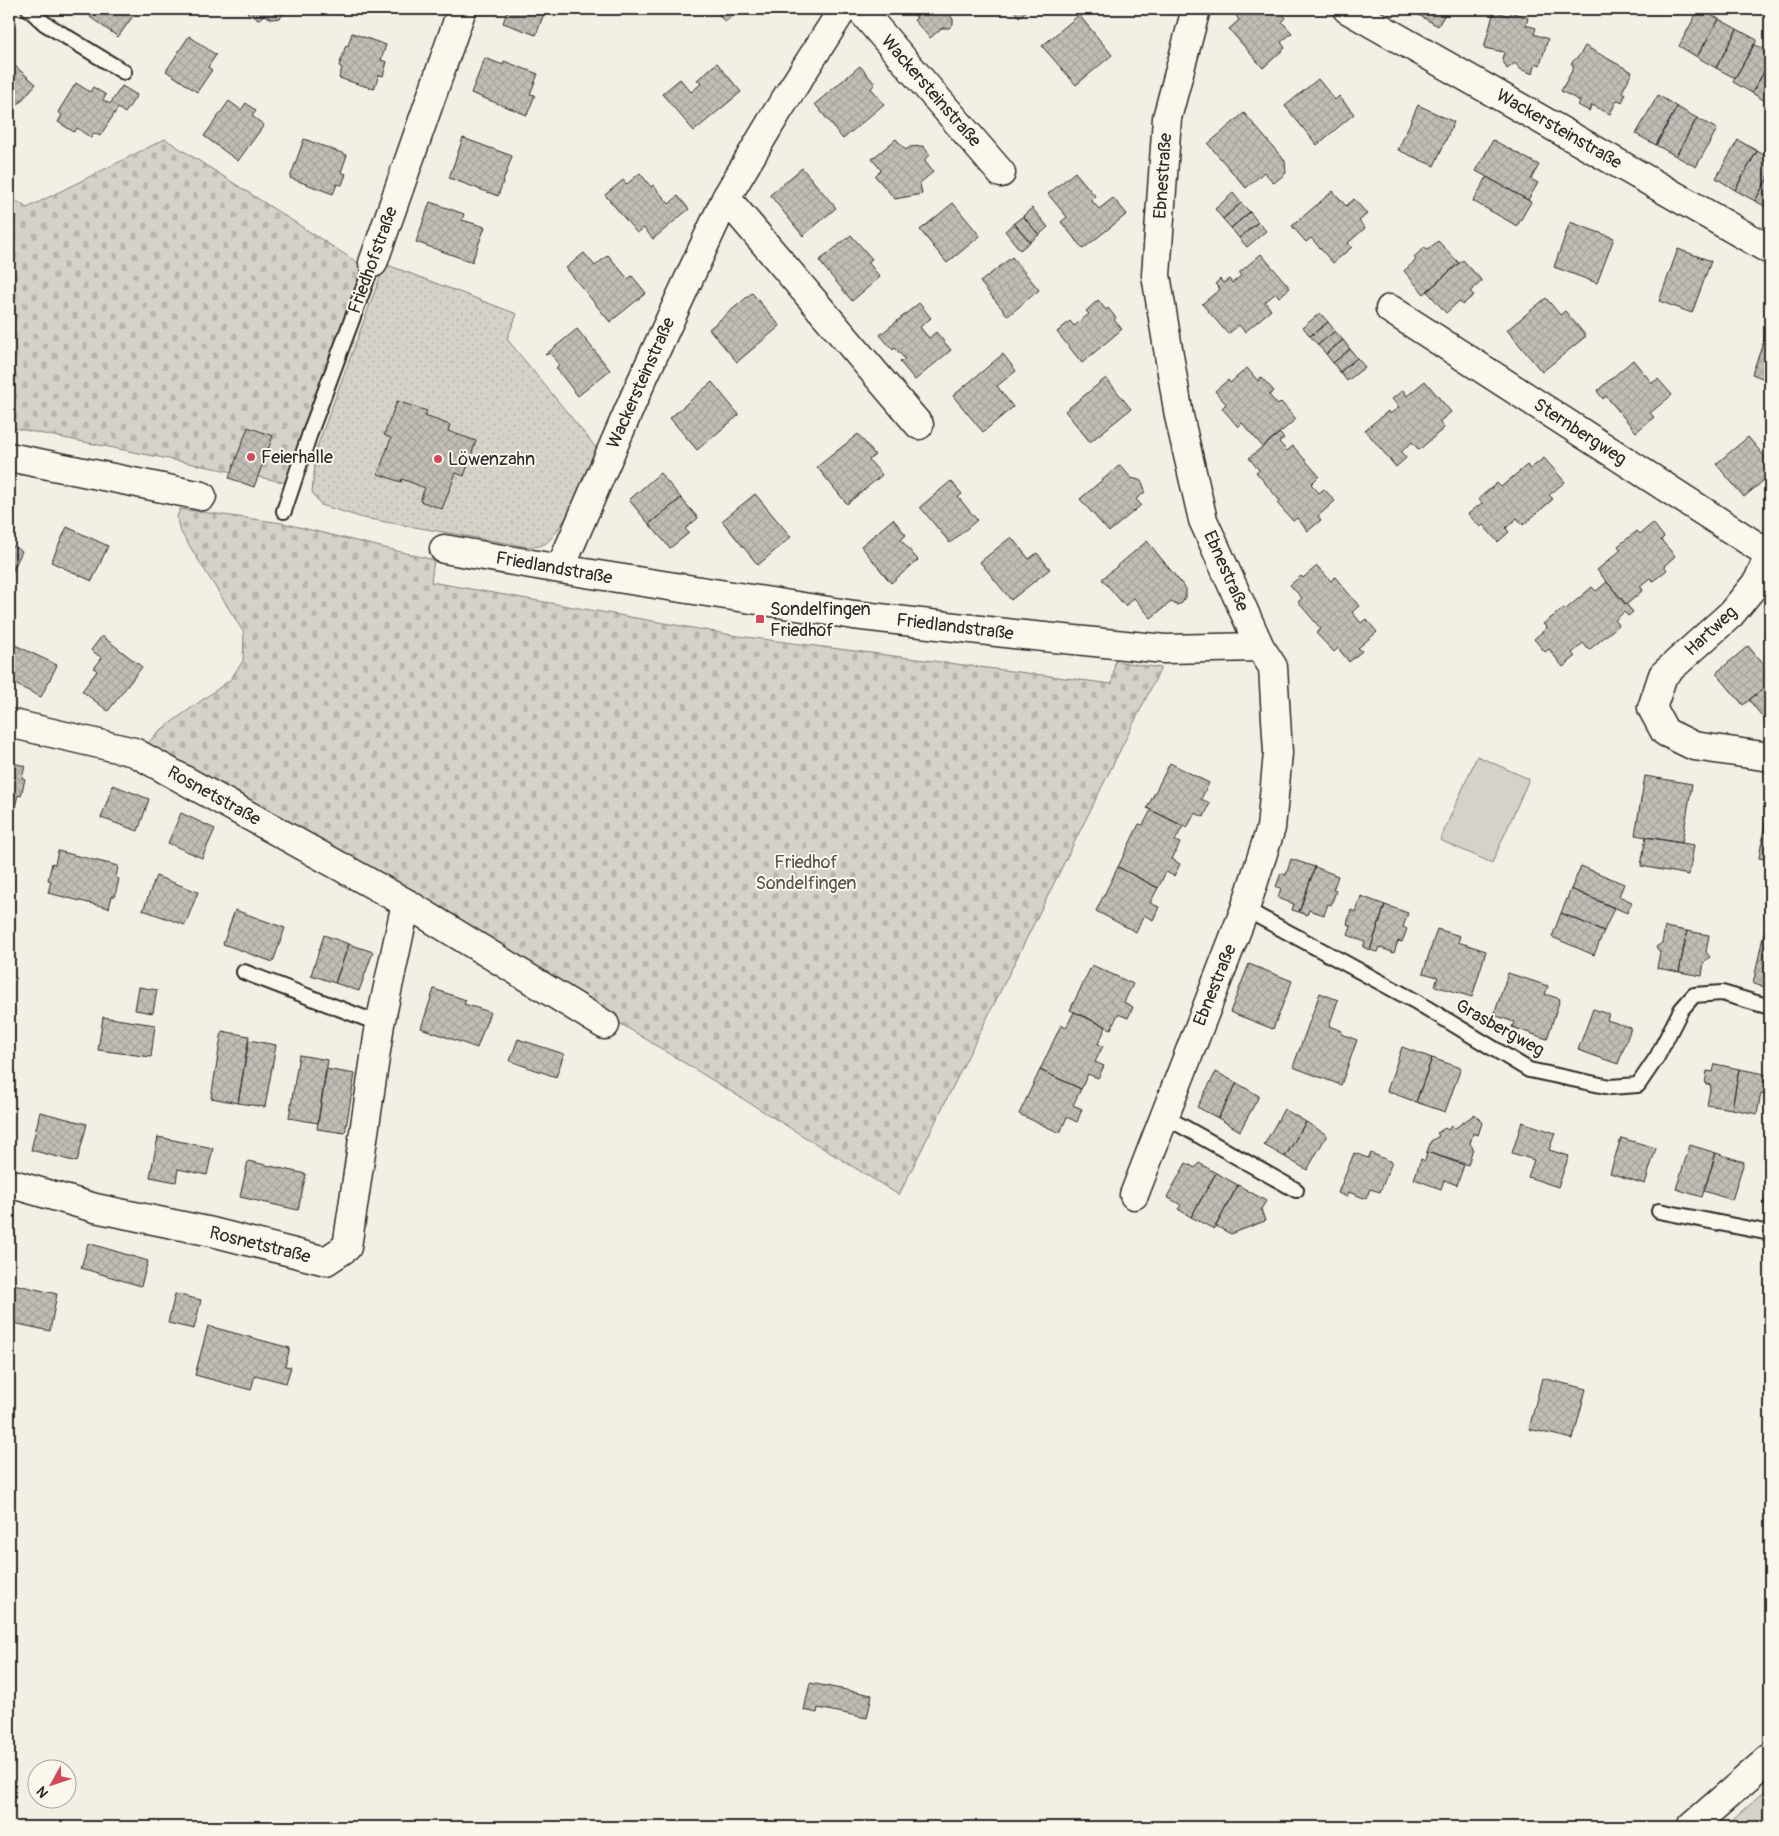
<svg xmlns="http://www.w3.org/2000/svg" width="1779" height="1836" font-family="Pangolin,sans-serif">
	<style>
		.green { fill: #d5d2c9; stroke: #807e7a }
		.cemetery { fill: url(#cemetery-stones); stroke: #807e7a }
		.park { fill: url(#park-dots); stroke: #807e7a }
		.building { fill: url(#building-cross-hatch); stroke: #2b2b2b }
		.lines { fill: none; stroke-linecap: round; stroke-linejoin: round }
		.service-casing { stroke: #2b2b2b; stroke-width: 18 }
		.minor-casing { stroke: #2b2b2b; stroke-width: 31 }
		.tertiary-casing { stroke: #2b2b2b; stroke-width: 31 }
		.service { stroke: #fbf7ec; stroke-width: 14 }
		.minor { stroke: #fbf7ec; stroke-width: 28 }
		.tertiary { stroke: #fbf7ec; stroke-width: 28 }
		.poi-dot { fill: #d1495b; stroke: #fbf7ec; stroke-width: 2 }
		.labels { text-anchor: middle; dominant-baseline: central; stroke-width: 4; stroke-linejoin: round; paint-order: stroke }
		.street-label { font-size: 18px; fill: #2b2b2b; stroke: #fbf7ec }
		.poi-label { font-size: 18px; fill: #2b2b2b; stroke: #fbf7ec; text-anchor: start }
		.park-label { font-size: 18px; fill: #565552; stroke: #fbf7ec }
	</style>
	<defs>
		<pattern id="cemetery-stones" width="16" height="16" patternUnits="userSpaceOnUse" patternTransform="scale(1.25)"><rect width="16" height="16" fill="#d5d2c9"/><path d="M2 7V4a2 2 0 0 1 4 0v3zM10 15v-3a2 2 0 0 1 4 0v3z" fill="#b7b4ad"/></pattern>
		<pattern id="park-dots" width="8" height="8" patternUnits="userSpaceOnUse" patternTransform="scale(1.25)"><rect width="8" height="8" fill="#d5d2c9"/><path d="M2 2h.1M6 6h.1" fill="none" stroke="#b7b4ad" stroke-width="1.8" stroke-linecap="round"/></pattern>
		<pattern id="building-cross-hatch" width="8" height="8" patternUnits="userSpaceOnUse" patternTransform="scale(1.25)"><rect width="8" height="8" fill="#c0beb6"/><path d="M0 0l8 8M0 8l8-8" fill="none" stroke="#a5a39d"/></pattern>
	</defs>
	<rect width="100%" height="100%" fill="#f3efe4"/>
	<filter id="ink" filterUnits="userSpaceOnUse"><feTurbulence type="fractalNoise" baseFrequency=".02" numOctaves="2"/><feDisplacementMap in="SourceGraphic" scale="10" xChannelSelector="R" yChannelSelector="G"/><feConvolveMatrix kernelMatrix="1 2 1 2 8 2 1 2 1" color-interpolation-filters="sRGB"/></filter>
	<g filter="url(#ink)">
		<path class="green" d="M1477,756l52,23 -37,84 -52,-23z
			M1770,1787v40h-45z"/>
		<path class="cemetery" d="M165,139l201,129 -73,216 -284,-57v-231l18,12z
			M180,509l102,14 152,37 -3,22 307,54 374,48 3,-23 46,7 -262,527 -489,-301 -262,-151 10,-11 72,-52 13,-19 1,-28 -65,-104 -2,-12z"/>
		<path class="park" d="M385,264l132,50 -10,25 91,111c-13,26 -30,75 -52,93 -7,5 -15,4 -23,3l-160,-28 -42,-13 -9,-13 5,-45z"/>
		<path class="building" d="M95,9h43l-20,28 -28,-20z
			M246,9h39l-1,5 -4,4 -8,1 -8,-4 -5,4 -10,-4z
			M508,9h44l-1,4 -6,-2 -9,24 -33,-12z
			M714,9h27l-16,13z
			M909,9h43l-4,4 5,6v5l-4,4h-7l-12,10 -16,-18 3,-2z
			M1012,9h17l-10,8z
			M1240,9h38l8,9 -4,4 10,11 -11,9 4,6 -22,20 -34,-39 10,-9 -4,-6z
			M1408,9h40l-10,17z
			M1699,9l20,10 -22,38 -18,-11z
			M1494,11l15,5 2,-4 17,6 -2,7 10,3 -2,6 14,5 -8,26 -4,-2 -3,11 -13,-5 -5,-6 -8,6 -5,-10 2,-7 -20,-4z
			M1079,15l33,40 -36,30 -34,-39z
			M1719,19l18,10 -21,39 -19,-11z
			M1737,29l20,11 -22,38 -19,-10z
			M352,33l34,12 -5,15 6,2 -4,14 -4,-1 -5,14 -35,-11 3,-10 -3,-2 7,-21 2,1z
			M189,36l27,19 -8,12 4,3 -15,22 -31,-21z
			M1754,44l16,9v8l-18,32 -19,-11z
			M1585,46l47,26 -10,20 4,2 -4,8 -5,-2 -7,14 -18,-9 -3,6 -11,-6 2,-4 -19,-10 13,-24 -3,-4 9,-8z
			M485,58l18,7 1,-4 34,13 -8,20 5,1 -8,20 -56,-22z
			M9,61l27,23 -27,31z
			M1770,61v43l-18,-11z
			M717,63l24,29 -47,39 -32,-37 18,-15 11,13 10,-8 -4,-4z
			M860,66l15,18 -4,4 13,16 -41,35 -28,-35z
			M1318,79l17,21 4,-4 15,18 -37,31 -32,-39z
			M76,83l14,9 3,-5 13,8 -3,5 7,4 12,-18 15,9 -12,18 -7,-5 -18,28 -6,-3 -3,5 -14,-10 -3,4 -16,-10 4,-7 -4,-3z
			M1658,95l19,12 -21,38 -20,-11z
			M229,101l12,9 5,-7 10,8 -4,5 12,9 -26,36 -34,-25z
			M1418,105l36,17 -20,44 -36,-16z
			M1677,107l20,11 -21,38 -20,-11z
			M1244,113l41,48 1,12 -12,10 -10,-11 -18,16 -38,-44z
			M1697,118l20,11 -21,38 -20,-11z
			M463,138l49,18 -14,40 -49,-18z
			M304,139l43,16 -6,17 5,2 -4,11 -5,-1 -4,10 -43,-16z
			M896,139l10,11 4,-3 13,-1 7,9 -6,5 9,12 -13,11 2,11 -27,5 -20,-23 6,-6 -9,-11z
			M1493,140l46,25 -8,14 7,4 -10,17 -52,-29z
			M1738,140l19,11 -22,39 -19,-12z
			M1757,151l13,8v15l-15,27 -20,-11z
			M802,168l34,40 -33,28 -33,-41z
			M1075,172l20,24 -4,4 8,9 14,-11 14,16 -44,35 -22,-27 6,-5 -19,-23z
			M640,173l11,14 2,-2 16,19 9,-8 11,13 -36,30 -9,-11 -7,5 -32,-38 18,-15 4,4z
			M1770,174v35l-15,-8z
			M1487,177l44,25 -14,24 -44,-25z
			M1333,191l13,15 8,-7 13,15 -8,7 6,7 -17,15 4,4 -19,16 -22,-25 -5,4 -14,-16z
			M1233,193l8,10 -18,16 -8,-10z
			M430,202l34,12 -2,6 23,7 -13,35 -56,-20z
			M953,203l27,33 -33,27 -27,-33z
			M1241,203l9,9 -19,16 -8,-9z
			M1032,208l16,19 -9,8 -16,-19z
			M1250,212l8,10 -19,16 -8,-10z
			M1023,216l16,19 -9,7 -16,-19z
			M1258,222l8,9 -19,16 -8,-9z
			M1570,222l44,16 -17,45 -43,-16z
			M1014,223l16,19 -10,8 -15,-19z
			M851,235l21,24 -4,3 12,15 -28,24 -33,-40z
			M1438,241l21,22 -35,31 -20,-23 12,-11 -2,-3 11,-10 2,3z
			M1678,249l33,12 -19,52 -33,-12z
			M584,253l11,13 13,-11 20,24 4,-3 14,17 -36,29 -44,-54z
			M1261,254l29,34 -11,9 -3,-4 -11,9 6,8 -26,22 -6,-7 -11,9 -26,-30 18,-15 -5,-5 5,-5 3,4 6,-4 3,4 9,-7 -2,-3z
			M1012,257l27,33 -31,26 -28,-34z
			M1463,260l19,21 -12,11 4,3 -12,10 -3,-4 -13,12 -19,-22z
			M752,293l28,33 -43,36 -28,-33z
			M1546,298l14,17 5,-4 21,25 -44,36 -35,-42z
			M1098,300l8,10 2,-2 8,10 -2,2 8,9 -40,34 -25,-31 13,-11 4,5 15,-12 -3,-3z
			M919,303l12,15 -11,9 9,11 7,-6 15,18 -36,30 -15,-18 5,-3 -10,-11 -2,2 -13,-15z
			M1320,313l8,9 -18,14 -7,-9z
			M1328,322l7,9 -17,14 -8,-9z
			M577,329l33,41 -32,26 -22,-28 3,-3 -9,-12 -5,2z
			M1335,331l8,9 -17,14 -8,-9z
			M1765,338l5,2v41l-18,-7z
			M1343,340l7,9 -17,14 -7,-9z
			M1350,349l7,9 -17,14 -7,-9z
			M1003,354l13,17 -19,15 16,21 -30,25 -30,-36z
			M1357,358l8,9 -18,14 -7,-9z
			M1633,360l19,23 6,-4 14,16 -22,18 4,4 -18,15 -30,-36 -3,3 -6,-8z
			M1247,368l11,13 3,-4 13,14 -5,4 9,10 3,-3 15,17 -33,28 -21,-24 -4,4 -16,-19 4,-4 -11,-13 13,-11 2,3z
			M1106,378l25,31 -41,33 -25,-31z
			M1425,381l26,31 -12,10 5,6 -25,22 -7,-8 -11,10 5,6 -10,9 -31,-37 23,-19 2,3 9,-7 -7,-8 11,-9 4,6z
			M712,382l27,33 -42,35 -27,-32z
			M397,401l30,10 -2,5 25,9 -2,6 28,10 -12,35 -8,-3 -14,36 -22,-8 5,-13 -23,-9 -1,3 -23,-8 13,-36 -7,-3z
			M248,427l25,9 -19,51 -25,-9z
			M1279,433l5,5 -5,4 8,9 6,-5 26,30 -8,8 8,9 5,-4 11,12 -17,15 3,4 -13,11 -11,-13 -4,3 -16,-18 3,-2 -24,-29 3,-2 -10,-12z
			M858,434l17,21 -6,5 13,15 -35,29 -30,-37z
			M1748,437l22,26v12l-26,22 -28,-33z
			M1544,458l21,24 -16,13 4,4 -30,26 -6,-7 -11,10 3,4 -11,10 -15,-17 -3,2 -12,-13 14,-11 -4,-4 19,-16 4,4 26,-22 3,4z
			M1120,465l11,13 8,2 3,2 3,8 -1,3 -8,6 5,6 -32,27 -29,-33z
			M660,473l21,25 -32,26 -20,-24z
			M951,481l11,13 -4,3 19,23 -27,23 -30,-36z
			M755,494l36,43 -33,28 -36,-44z
			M681,498l17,20 -13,11 4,4 -19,15 -21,-24z
			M893,519l13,16 -5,5 17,20 -27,23 -30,-37z
			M1653,523l11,14 -3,3 14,16 -11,10 3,4 -14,11 -3,-3 -10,8 3,4 -17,15 -29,-35 24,-20 -3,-4 19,-15 3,3z
			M67,527l41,19 -16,35 -41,-19z
			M1011,537l18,22 8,-6 13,16 -39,31 -31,-38z
			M1147,541l39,48v7l-4,7 -5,2 -6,-3 -20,16 -17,-20 -9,8 -23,-27z
			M9,544l13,7 -13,28z
			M1317,566l14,15 4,-4 24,29 -7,6 9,11 5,-4 11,13 -19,16 4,3 -13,11 -11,-14 -4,4 -18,-19 5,-4 -23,-27 4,-4 -12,-13 11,-9 2,2z
			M1607,582l26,30 -5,4 -4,-4 -9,8 4,5 -30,25 -6,-7 -11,10 3,4 -12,10 -14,-18 -4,3 -11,-13 13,-11 -4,-4 21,-16 1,2 27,-23 4,4z
			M102,636l40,31 -34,44 -26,-20 15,-20 -3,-3 8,-10 -11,-8z
			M13,644l44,21 -16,32 -32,-16v-28z
			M1748,646l22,26v11l-27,22 -27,-32z
			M1770,683v43l-21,-26z
			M9,762l16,4 -3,12 3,1 -4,17 -3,-1 -3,12 -6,-1z
			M1170,763l39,20 -8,16 9,4 -6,14 -9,-4 -8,15 -40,-20z
			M1645,776l47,8 -10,59 -47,-8z
			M113,785l36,14 -11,32 -37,-13z
			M1769,799h1v61l-11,-2z
			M1151,810l32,16 -8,15 5,2 -8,16 8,5 -6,12 -8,-4 -8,16 -40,-21 21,-43 4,1z
			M181,813l34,16 -13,29 -34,-15z
			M1646,837l48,8 -5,30 -48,-9z
			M58,851l60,15 -2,12 3,1 -4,17h-3l-3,12 -61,-15 3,-12 -3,-1 4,-17 3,1z
			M1291,859l24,8 -16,45 -7,-2 2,-6 -16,-6 3,-10 -5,-1 5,-14 5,2z
			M1770,860v31l-5,-1z
			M1581,866l43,18 -5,12 13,6 -5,11 -56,-24z
			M1118,867l40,21 -8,15 9,4 -6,13 -9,-5 -8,17 -40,-21z
			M1315,867l23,9 -5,14 3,1 -5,14 -3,-1 -4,11 -15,-5 -2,5 -8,-3z
			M156,876l42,16 -13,33 -42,-15z
			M1571,889l43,19 -10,23 -43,-18z
			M1361,896l24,9 -15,45 -7,-3 2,-5 -17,-7 3,-9 -4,-2 4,-14 5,2z
			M1385,905l23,8 -5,14 4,2 -5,13 -4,-1 -4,12 -15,-6 -2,5 -7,-2z
			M235,910l50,18 -12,34 -50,-18z
			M1561,913l43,18 -10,24 -42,-18z
			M1665,927l22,4 -8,41 -22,-4 3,-16 -4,-5 6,-4z
			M1437,929l23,7 -2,6 28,9 -14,46 -37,-11 3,-9 -15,-4z
			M1687,931l22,4 -3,17 4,5 -6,5 -2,14 -23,-4z
			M1764,932l6,1v55l-17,-4z
			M324,935l25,9 -14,39 -24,-8z
			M349,944l24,8 -14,39 -24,-8z
			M1249,964l43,17 -19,48 -43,-17z
			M1092,965l41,19 -9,18 9,5 -5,11 -10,-4 -7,15 -41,-19z
			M1508,973l40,13 -3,8 15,5 -13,40 -35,-12 2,-5 -20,-7z
			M139,987l18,3 -4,23 -18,-3z
			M434,989l32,11 -2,4 26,8 -13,36 -56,-20z
			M1320,993l18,7 -9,26 13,5 -1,3 16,6 -16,45 -48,-18z
			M1593,1009l16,5 -2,6 24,8 -13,36 -40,-14z
			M1074,1012l32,15 -8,17 5,2 -8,16 9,4 -6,12 -10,-4 -7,15 -41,-19 21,-45 5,3z
			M103,1017l52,8 -4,32 -53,-7z
			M222,1031l27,5 -11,67 -27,-5z
			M518,1039l46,15 -8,23 -46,-16z
			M249,1040l27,5 -11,62 -27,-4z
			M1402,1047l30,11 -16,44 -29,-11z
			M299,1055l29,5 -10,63 -29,-5z
			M1432,1058l29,10 -16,44 -29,-10z
			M1715,1064l24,5 -7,40 -25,-4 4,-20 -6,-1 2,-13 6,1z
			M326,1069l29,5 -10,59 -28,-4z
			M1739,1069l26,5 -2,7 5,1 -2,12 -5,-1 -4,21 -25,-5z
			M1040,1070l41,19 -8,16 9,4 -5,13 -10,-5 -7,16 -41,-19z
			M1216,1072l21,11 -19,35 -21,-11z
			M1237,1083l22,13 -19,35 -22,-13z
			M1284,1109l22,13 -21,35 -21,-12z
			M40,1112l47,12 -10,38 -46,-12z
			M1475,1114l7,9 -4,12 -5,-2 -3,11 3,4 -5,17 -41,-13 4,-11 8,-5 -2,-3 8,-5 2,2 5,-4 2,3z
			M1306,1122l21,13 -20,35 -22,-13z
			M1522,1122l33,11 -6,17 20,6 -11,31 -30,-10 6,-17 -22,-7z
			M158,1137l55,11 -6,27 -29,-6 -2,13 -26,-5z
			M1621,1138l35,10 -11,36 -35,-11z
			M1690,1145l26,8 -14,44 -26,-8z
			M1427,1152l37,13 -7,20 -13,-5 -3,9 -27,-10 7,-20 4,2z
			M1354,1153l14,5 3,-5 21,9 -12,30 -10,-3 -4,10 -17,-7 -2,5 -9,-4z
			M1716,1153l28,9 -12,38 -28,-9z
			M248,1161l58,13 -8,36 -58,-13z
			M1186,1163l9,5 4,-5 17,10 -25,44 -13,-8 3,-4 -14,-8z
			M1216,1173l22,12 -24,44 -23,-12z
			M1770,1182v25l-7,-2z
			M1238,1185l28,16 -5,8 4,12 -34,13 -15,-8z
			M88,1243l60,18 -7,25 -60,-18z
			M9,1283l48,11 -7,37 -41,-9z
			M175,1294l26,6 -7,29 -26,-6z
			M208,1326l82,22 -5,18 6,1 -5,16 -31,-8 -4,15 -56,-15z
			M1542,1378l44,11 -13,50 -44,-10z
			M810,1683l62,12 -5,23 -49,-10 -1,5 -13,-3z"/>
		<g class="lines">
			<defs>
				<path id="service" d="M29,9l15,14 80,49
					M284,511l28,-84 61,-164
					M1245,909l170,92 114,69 81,17 28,-2 19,-28 24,-47 13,-15 28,-2 48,14
					M244,972l136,52
					M1164,1116l132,74
					M1659,1211l111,22"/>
				<path id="minor" d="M860,9l141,164
					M1347,9l423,241
					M726,198l193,227
					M373,263l89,-254
					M1390,309l379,245
					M9,457l193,39
					M444,549l116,20 294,46 160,19 151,15 95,-2
					M1770,553l-12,28 -27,33 -68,61 -11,33 13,24 29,14 76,11
					M560,569l78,-180 88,-191 50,-84 67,-105
					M9,723l125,29 272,151
					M9,1183l86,25 117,24 114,29 21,-14 33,-223 26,-121 199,122
					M1134,1195l111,-286 26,-81 7,-75 -5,-86 -13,-20 -57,-127 -24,-104 -23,-141 11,-157 29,-109"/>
				<path id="tertiary" d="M1691,1827l79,-69"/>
			</defs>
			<use href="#service" class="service-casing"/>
			<use href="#minor" class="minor-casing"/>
			<use href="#tertiary" class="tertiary-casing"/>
			<use href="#service" class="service"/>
			<use href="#minor" class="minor"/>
			<use href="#tertiary" class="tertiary"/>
		</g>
	</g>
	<g class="poi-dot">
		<circle cx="251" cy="457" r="5"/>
		<circle cx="438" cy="459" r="5"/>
		<rect x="755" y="614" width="10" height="10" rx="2.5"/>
	</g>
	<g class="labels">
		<g class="street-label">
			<text transform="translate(931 91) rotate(49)">Wackersteinstraße</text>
			<text transform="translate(1559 129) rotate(30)">Wackersteinstraße</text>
			<text transform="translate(1163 176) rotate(-86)">Ebnestraße</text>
			<text transform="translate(373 260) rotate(-70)">Friedhofstraße</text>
			<text transform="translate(641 383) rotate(-66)">Wackersteinstraße</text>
			<text transform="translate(1580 432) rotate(33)">Sternbergweg</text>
			<text transform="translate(554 568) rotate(10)">Friedlandstraße</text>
			<text transform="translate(1226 571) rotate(66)">Ebnestraße</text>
			<text transform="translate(955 627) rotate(7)">Friedlandstraße</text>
			<text transform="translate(1711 631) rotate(-43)">Hartweg</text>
			<text transform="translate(214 796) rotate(29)">Rosnetstraße</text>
			<text transform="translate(1215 985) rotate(-68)">Ebnestraße</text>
			<text transform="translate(1500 1028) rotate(29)">Grasbergweg</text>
			<text transform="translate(260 1245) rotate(14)">Rosnetstraße</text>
		</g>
		<g class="poi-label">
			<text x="261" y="457">Feierhalle</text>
			<text x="448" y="459">Löwenzahn</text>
			<text x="770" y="609">Sondelfingen<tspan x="770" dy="21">Friedhof</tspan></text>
		</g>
		<g class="park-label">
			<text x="806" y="862">Friedhof<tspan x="806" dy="21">Sondelfingen</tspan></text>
		</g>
	</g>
	<rect width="1779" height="1836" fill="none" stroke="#fbf7ec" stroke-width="30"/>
	<rect x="15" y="15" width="1749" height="1806" fill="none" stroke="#2b2b2b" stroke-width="2" filter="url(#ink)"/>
	<g transform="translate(52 1784) rotate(230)"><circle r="24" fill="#fbf7ec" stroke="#a8a59f"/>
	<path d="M0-4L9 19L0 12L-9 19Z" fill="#d1495b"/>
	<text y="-8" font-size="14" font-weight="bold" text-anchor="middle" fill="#2b2b2b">N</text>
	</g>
</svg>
